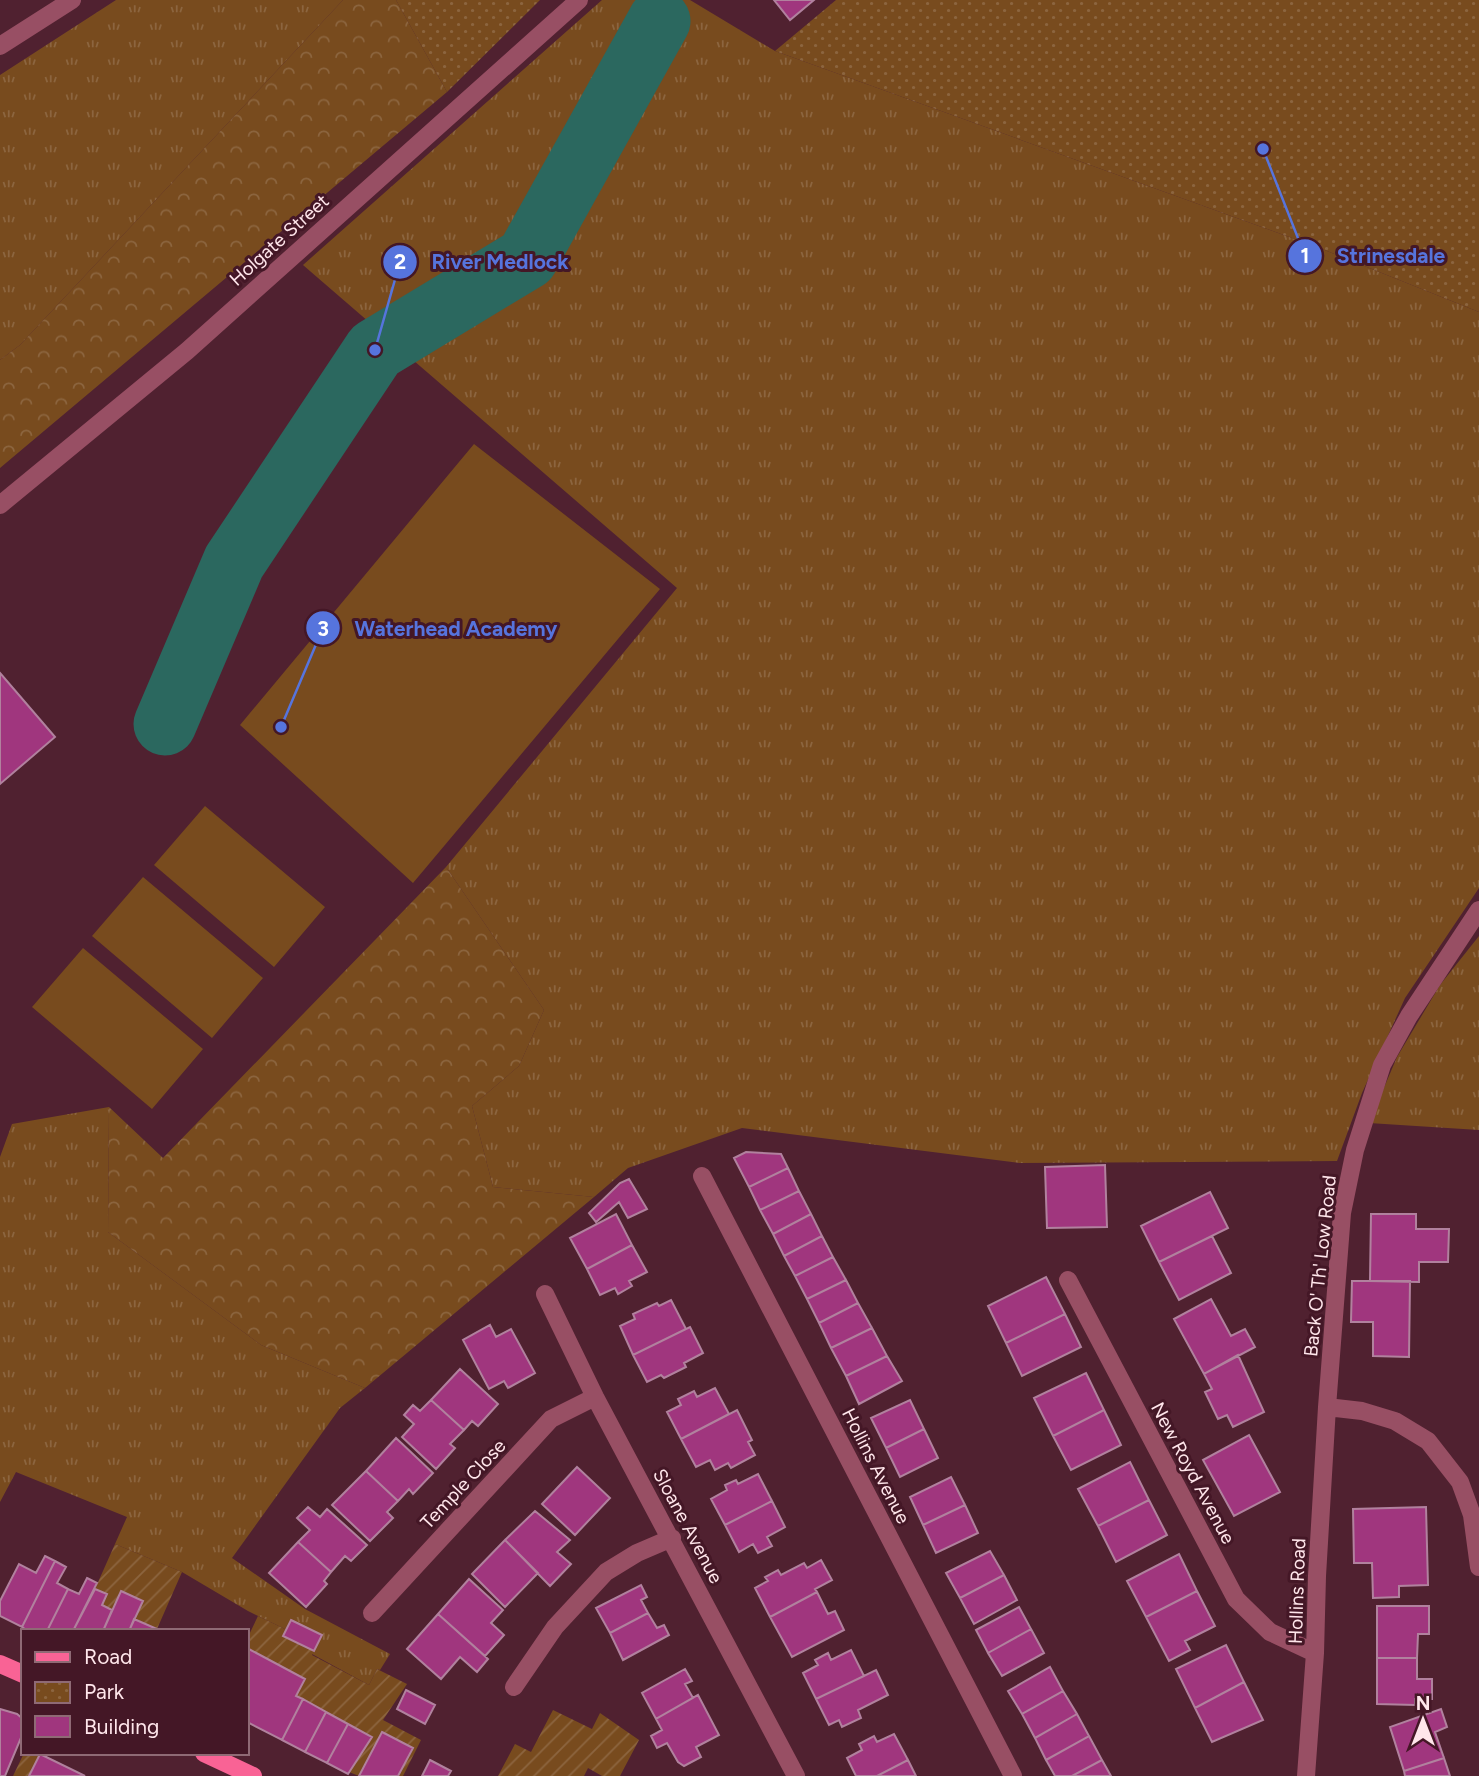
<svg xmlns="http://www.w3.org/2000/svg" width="1479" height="1776" font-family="Figtree,sans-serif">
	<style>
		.grass { fill: url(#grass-tufts) }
		.forest { fill: url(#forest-crowns) }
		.park { fill: url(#park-dots) }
		.garden { fill: url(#garden-furrows) }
		.pitch { fill: #784b1e }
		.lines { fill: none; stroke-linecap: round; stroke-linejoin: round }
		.river { stroke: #2b685f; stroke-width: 63 }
		.building { fill: #a0367e; stroke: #b1819e; stroke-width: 2 }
		.minor { stroke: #984f64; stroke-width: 18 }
		.major { stroke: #f96395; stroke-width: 18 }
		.labels { text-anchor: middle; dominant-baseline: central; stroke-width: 6; stroke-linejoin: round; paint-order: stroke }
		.street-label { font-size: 19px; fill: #ffe6eb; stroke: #441726 }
		.leader { fill: none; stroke: #5674dd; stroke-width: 2.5 }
		.callout-dot { fill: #5674dd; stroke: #441726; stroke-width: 2.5 }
		.mark-label { font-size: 21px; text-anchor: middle; font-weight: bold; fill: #fff }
		.callout-label { font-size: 21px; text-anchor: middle; font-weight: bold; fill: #5674dd; stroke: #441726; stroke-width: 6; stroke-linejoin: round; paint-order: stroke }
	</style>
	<defs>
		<pattern id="grass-tufts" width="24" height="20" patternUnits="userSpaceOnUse" patternTransform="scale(1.75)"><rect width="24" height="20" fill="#784b1e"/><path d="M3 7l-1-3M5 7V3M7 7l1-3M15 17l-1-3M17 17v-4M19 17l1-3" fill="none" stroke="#8c653f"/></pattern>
		<pattern id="forest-crowns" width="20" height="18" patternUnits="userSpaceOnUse" patternTransform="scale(1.75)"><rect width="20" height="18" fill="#784b1e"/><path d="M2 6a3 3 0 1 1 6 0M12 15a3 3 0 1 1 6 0" fill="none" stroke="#8c653f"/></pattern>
		<pattern id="park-dots" width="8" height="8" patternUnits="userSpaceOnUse" patternTransform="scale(1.75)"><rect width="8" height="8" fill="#784b1e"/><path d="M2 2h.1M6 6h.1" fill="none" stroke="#8c653f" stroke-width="1.8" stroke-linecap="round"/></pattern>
		<pattern id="garden-furrows" width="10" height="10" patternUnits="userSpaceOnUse" patternTransform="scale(1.75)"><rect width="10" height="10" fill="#784b1e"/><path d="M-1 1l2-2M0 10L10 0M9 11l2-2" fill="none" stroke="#8c653f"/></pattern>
	</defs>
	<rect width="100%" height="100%" fill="#502130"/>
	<path class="grass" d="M116,0h227l-323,345 -20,15v-285z
		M602,0h88l85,51 542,196 162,65v576l-74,110 -43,95 -25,68 -318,2 -277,-35 -114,40 -34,29 -101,-10 -21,-81 47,-40 25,-56 -98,-143 231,-279 -374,-323z
		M1479,936v194l-110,-7 28,-66 43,-72z
		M109,1107l-1,125 153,113 104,43 -25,20 -108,150 73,51 85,45 -10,16 -3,-1 -8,16 -57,-31 -25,-24 -39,-19 -66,-39 -67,-28 12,-27 -111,-45 -16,30v-345l12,-33z"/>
	<path class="forest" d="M343,0h53l51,92 -447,376v-108l20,-15z
		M446,867l98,143 -25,56 -47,40 21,81 101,10 -229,191 -104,-43 -153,-113 1,-125 54,51z"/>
	<path class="park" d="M396,0h144l-93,92z
		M836,0h643v312l-162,-65 -542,-196z"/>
	<path class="garden" d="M115,1544l67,28 -25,57 -23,-10 8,-18 -21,-10 -9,19 -10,-5 5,-11 -12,-5z
		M258,1616l29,14 27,21 -2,4 57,30 8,-16 30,15 -24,36 38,20 -18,36h-5l14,-28 -30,-16 -23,44 -10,-4 23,-35 -76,-41 9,-17 -58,-30v-10z
		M553,1710l39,19 8,-16 39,27 -19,36h-18l-14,-8 -4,8h-86l17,-32 16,8z
		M24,1753l16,1 -11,22h-16z"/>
	<path class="pitch" d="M474,444l186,145 -247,294 -173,-158z
		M205,806l120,101 -51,60 -120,-102z
		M143,877l120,101 -51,60 -120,-102z
		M83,948l120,101 -51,60 -120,-102z"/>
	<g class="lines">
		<path class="river" d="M165,724l69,-162 141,-212 152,-92 132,-237"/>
	</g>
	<path class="building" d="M774,0h40l-24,20z
		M0,673l55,64 -55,47z
		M746,1152l35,2 7,14 -39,19 -15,-29z
		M1105,1165l2,62 -60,1 -2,-61z
		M788,1168l11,23 -39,19 -11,-23z
		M629,1179l18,30 -19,9 -9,-16 -23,20 -7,-9 31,-30z
		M799,1191l12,23 -38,20 -13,-24z
		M1210,1192l18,36 -69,34 -18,-36z
		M616,1214l16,31 -45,24 -17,-31z
		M811,1214l11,22 -38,20 -11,-22z
		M1371,1214h45v15h33l-1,33h-29v20l-49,-1z
		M822,1236l11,21 -38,19 -11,-20z
		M1212,1236l19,37 -52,27 -20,-38z
		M632,1245l15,27 -18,9 3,5 -14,8 -3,-6 -15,7 -13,-26z
		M833,1257l13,23 -39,19 -12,-23z
		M1046,1277l19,37 -59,29 -18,-37z
		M846,1280l12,23 -39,20 -12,-24z
		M1352,1281h58l-1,76 -36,-1v-34h-22z
		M1211,1299l20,37 14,-7 10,18 -51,27 -30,-55z
		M671,1300l15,29 -53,26 -13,-29 15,-7 -2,-5 24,-11 2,3z
		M858,1303l14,25 -41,20 -12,-25z
		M1065,1314l16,33 -59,29 -16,-33z
		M490,1325l6,12 15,-8 24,44 -27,15 -4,-7 -15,8 -26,-49z
		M690,1327l13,26 -19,10 2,4 -22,11 -3,-3 -14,7 -14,-27z
		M872,1328l15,28 -41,20 -15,-28z
		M1238,1355l26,57 -31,15 -6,-12 -9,4 -13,-27 7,-3 -8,-15z
		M887,1356l15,25 -43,23 -13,-28z
		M460,1369l38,35 -20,22 -6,-5 -8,9 -33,-30z
		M1086,1373l18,37 -51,26 -19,-38z
		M715,1388l14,26 -48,25 -14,-27 14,-7 -3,-6 16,-8 3,6z
		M431,1400l33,30 -14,14 5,4 -19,21 -34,-32 12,-13 -10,-9 9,-10 7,6z
		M910,1400l14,29 -38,19 -15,-30z
		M737,1410l15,30 -4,2 7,13 -24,13 -3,-5 -13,7 -5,-10 -14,7 -15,-28z
		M1104,1410l17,35 -50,25 -18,-34z
		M924,1429l14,29 -38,19 -14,-29z
		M1249,1435l31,57 -46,24 -31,-56z
		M396,1438l37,35 -20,21 -4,-5 -11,12 -32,-30z
		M1130,1462l19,38 -51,26 -20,-37z
		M577,1467l33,31 -35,37 -33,-31z
		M366,1471l32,30 -11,11 6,6 -23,23 -38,-36z
		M758,1474l14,27 -47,24 -14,-26 16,-9 -2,-5 11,-5 2,4z
		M951,1477l14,28 -42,20 -13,-28z
		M1149,1500l18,35 -51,27 -18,-36z
		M772,1501l13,26 -18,10 5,9 -14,7 -5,-9 -14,8 -14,-27z
		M965,1505l13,28 -42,20 -13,-28z
		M308,1507l12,10 7,-8 40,36 -16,16 -6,-5 -14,16 -33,-30 12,-12 -13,-12z
		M1426,1507l2,78 -29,1v11l-26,1 -1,-35h-18l-1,-54z
		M535,1511l35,29 -13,12 14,12 -21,22 -45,-46z
		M505,1540l33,33 -33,34 -33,-33z
		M298,1542l33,30 -7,9 3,3 -21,23 -37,-34z
		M990,1551l14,24 -44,23 -14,-25z
		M1179,1554l18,37 -51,26 -19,-36z
		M45,1556l10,5 -33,66 -22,-11v-15l19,-37 17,9z
		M821,1560l11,20 -17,9 2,3 -47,25 -15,-29 13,-7 -3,-4 13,-7 3,5 23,-12 3,5z
		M55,1561l11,6 -9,16 11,6 -21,42h-19l-6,-4z
		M1004,1575l13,25 -43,24 -14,-26z
		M87,1578l10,5 -24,48h-26l21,-42 11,5z
		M469,1579l34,31 -12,13 13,12 -19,21 -47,-42z
		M641,1585l6,12 -6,3 7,13 -38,20 -14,-25z
		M95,1589l12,5 -5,11 10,5 -9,21h-30z
		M121,1591l22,10 -14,30h-26z
		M1197,1591l18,35 -30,15 5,9 -21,11 -23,-44z
		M817,1592l11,22 7,-3 9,19 -52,27 -22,-40z
		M1377,1606h52v28h-11l-1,24h-40z
		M1019,1607l12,22 -43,24 -12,-23z
		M648,1613l9,15 7,-3 5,10 -46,25 -13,-27z
		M438,1614l50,45 -11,13 -17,-15 -19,22 -34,-30z
		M134,1619l23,10 -1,2h-27z
		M291,1620l31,15 -8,16 -31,-15z
		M1031,1629l13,24 -42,23 -14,-23z
		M1226,1645l18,37 -49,26 -19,-39z
		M247,1648l58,31 -9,17 7,3 -21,41 -35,-18z
		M851,1650l13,26 -48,23 -13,-26 15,-8 -3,-5 13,-7 3,7z
		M1377,1658h40v21h15v20h-17v6l-38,-1z
		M1050,1667l13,24 -41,23 -14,-23z
		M685,1669l7,12 -7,3 8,14 -37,21 -14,-26z
		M876,1670l12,25 -30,15 3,8 -19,9 -3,-7 -10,5 -13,-26z
		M1244,1682l19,38 -51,22 -17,-34z
		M406,1690l29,15 -10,19 -28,-15z
		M1063,1691l14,23 -42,24 -13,-24z
		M698,1695l21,40 -23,12 5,10 -17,9 -6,-4 -11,-19 -10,5 -6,-12 11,-6 -6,-11z
		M303,1699l23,13 -21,40 -23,-12z
		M0,1709l17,5 6,5v14l-18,43h-5z
		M1441,1709l6,18 -12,5 9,26 -40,13 -14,-44z
		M326,1712l22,12 -21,39 -22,-11z
		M1077,1714l12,22 -43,24 -11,-22z
		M348,1724l24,13 -24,37 -21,-11z
		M382,1732l31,16 -15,28h-39z
		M894,1734l14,26 -31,16h-21l-9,-18 15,-8 -3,-6 15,-8 3,6z
		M1089,1736l13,24 -30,16h-17l-9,-16z
		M40,1754l45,22h-56z
		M1444,1758l6,18h-45l-1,-5z
		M430,1760l21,11 -3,5h-26z
		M908,1760l8,16h-39z
		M1102,1760l9,16h-39z"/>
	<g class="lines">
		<path class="minor" d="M0,46l72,-46
			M0,505l187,-154 392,-351
			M702,1176l311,600
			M1068,1280l168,319 34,33 45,21
			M545,1294l50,103 201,379
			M1327,1407l35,4 33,10 33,20 32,41 12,33 7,52
			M372,1613l179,-194 44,-22
			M514,1687l41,-60 51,-55 31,-19 35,-15
			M1306,1776l9,-123 2,-77 10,-169 15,-194 13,-63 27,-85 27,-49 70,-106"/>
		<path class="major" d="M0,1664l23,10
			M204,1753l49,23"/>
	</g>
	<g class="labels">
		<g class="street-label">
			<text transform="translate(279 240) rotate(-42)">Holgate Street</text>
			<text transform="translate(1320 1266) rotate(-84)">Back O' Th' Low Road</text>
			<text transform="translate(876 1466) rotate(63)">Hollins Avenue</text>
			<text transform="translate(1193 1473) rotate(62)">New Royd Avenue</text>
			<text transform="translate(463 1484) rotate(-47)">Temple Close</text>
			<text transform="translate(688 1526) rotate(62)">Sloane Avenue</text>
			<text transform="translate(1297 1591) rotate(-88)">Hollins Road</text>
		</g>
	</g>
	<path class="leader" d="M1263 149L1305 256M375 350L400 262M281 727L323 628"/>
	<g class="callout-dot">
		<circle cx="1263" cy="149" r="7"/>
		<circle cx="375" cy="350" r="7"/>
		<circle cx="281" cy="727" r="7"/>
		<circle cx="1305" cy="256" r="18"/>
		<circle cx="400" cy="262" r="18"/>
		<circle cx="323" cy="628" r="18"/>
	</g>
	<g class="mark-label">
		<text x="1305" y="263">1</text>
		<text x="400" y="269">2</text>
		<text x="323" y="636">3</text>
	</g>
	<g class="callout-label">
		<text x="1391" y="263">Strinesdale</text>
		<text x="500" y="269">River Medlock</text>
		<text x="456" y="636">Waterhead Academy</text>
	</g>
	<rect x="21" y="1629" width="228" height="126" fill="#441726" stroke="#8f6a75" stroke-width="2"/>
	<rect x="35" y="1652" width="35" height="10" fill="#f96395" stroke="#8f6a75" stroke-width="2"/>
	<text x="84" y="1664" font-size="21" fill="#ffe6eb">Road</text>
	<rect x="35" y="1682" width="35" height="21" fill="url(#park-dots)" stroke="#8f6a75" stroke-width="2"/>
	<text x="84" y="1699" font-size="21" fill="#ffe6eb">Park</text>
	<rect x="35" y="1716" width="35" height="21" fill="#a0367e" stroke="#8f6a75" stroke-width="2"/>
	<text x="84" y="1734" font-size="21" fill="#ffe6eb">Building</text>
	<g transform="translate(1423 1720)" stroke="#441726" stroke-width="5" paint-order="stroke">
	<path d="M0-5L12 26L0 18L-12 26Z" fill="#ffe6eb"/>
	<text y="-10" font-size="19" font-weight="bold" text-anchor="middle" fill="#ffe6eb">N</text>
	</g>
</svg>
